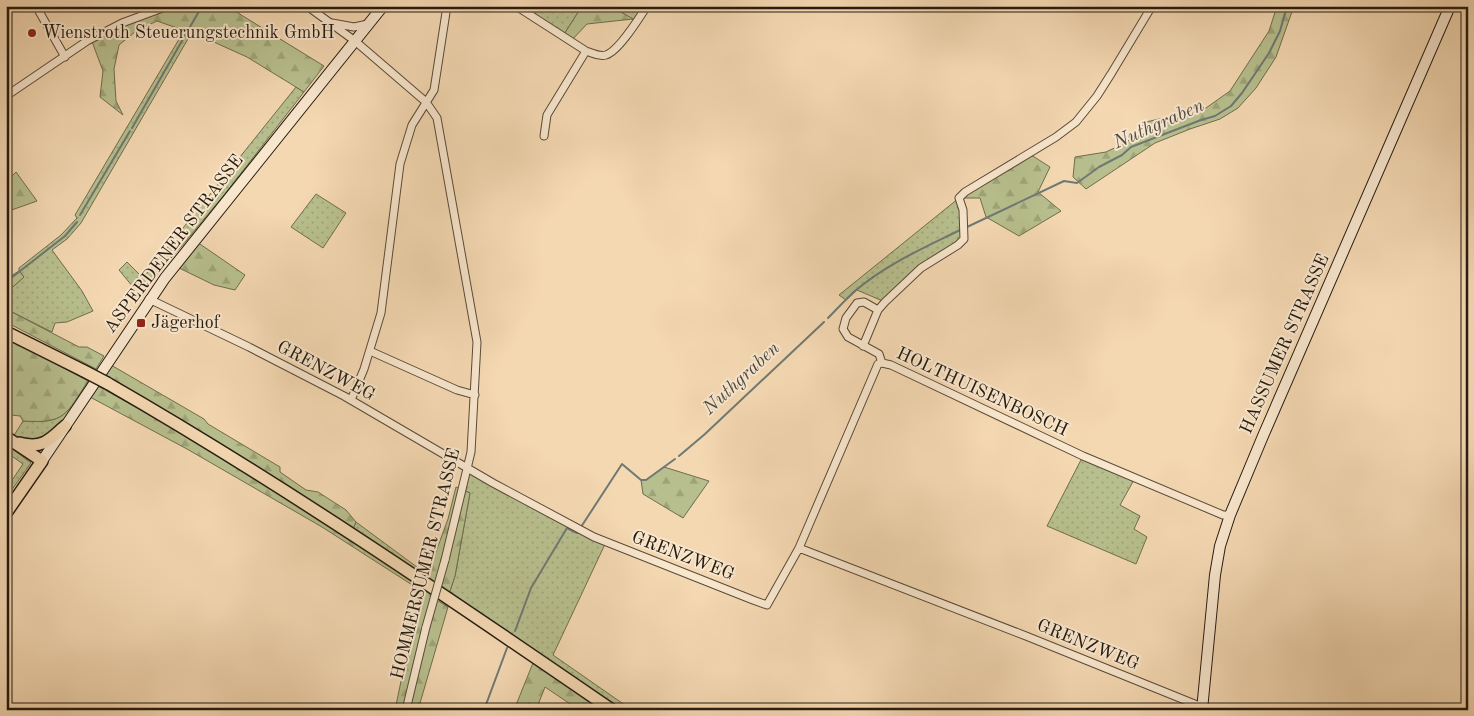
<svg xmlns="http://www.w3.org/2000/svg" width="1474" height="716" font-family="'Old Standard TT',serif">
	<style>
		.grass { fill: url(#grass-dots); stroke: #6e6d4f }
		.forest { fill: url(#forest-firs); stroke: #6e6d4f }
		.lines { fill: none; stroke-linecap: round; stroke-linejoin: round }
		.stream { stroke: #6f7974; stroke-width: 2 }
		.street-casing { stroke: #594a38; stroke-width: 9 }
		.secondary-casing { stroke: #251b10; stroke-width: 12 }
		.primary-casing { stroke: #251b10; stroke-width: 14 }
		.street { stroke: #f8e6cd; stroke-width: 7 }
		.secondary { stroke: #f8e6cd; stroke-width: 10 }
		.primary { stroke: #f4d8b2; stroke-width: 11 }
		.street-bridge-casing { stroke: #594a38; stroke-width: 9; stroke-linecap: butt }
		.primary-bridge-casing { stroke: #251b10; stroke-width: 14; stroke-linecap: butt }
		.street-bridge { stroke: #f8e6cd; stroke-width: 7 }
		.primary-bridge { stroke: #f4d8b2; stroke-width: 11 }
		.poi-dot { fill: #8f2418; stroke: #f8e6cd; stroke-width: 2 }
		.labels { text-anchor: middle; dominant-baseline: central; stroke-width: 4; stroke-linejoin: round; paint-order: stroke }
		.poi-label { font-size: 18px; fill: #251b10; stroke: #f8e6cd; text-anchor: start }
		.street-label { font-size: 18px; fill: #251b10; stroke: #f8e6cd }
		.water-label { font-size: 19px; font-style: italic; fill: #4a4a42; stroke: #f8e6cd }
	</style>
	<defs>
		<pattern id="grass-dots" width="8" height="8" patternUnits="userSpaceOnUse" patternTransform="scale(1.25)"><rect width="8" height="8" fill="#b8bf8e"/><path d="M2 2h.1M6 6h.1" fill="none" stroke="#9ea479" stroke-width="1.8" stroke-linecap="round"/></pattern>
		<pattern id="forest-firs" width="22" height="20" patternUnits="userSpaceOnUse" patternTransform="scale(1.25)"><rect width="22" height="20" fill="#b8bf8e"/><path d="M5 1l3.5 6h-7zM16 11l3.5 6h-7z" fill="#9ea479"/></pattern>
	</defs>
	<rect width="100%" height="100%" fill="#f4d8b2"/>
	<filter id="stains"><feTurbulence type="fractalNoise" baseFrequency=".004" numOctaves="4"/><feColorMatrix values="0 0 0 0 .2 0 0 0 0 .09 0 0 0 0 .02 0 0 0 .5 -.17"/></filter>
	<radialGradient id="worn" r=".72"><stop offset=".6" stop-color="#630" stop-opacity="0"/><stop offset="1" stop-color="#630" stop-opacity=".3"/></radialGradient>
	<path class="grass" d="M540,6h42l-19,30 -30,-19z
		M610,6h37l-8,13h-6z
		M185,29l7,3 -111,191 -14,16 -15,11 30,41 11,20 -26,11 -12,1 -3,9 -46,-23v-16l18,-16 -5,-6v-3l42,-33 16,-17 -2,-3z
		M296,87l8,5 -80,103 -43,52 -22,24 -16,25 -5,-3 -19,-23 8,-8 16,16z
		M316,194l30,19 -23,35 -32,-21z
		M959,198l5,41 -43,29 -36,34 -28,-12 -11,10 -7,-5z
		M88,381l2,1c-14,22 -28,44 -49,61l-28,-6 10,-16c43,3 43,-7 65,-40z
		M6,444l25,19 -25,35v-9l17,-25 -17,-12z
		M1083,456l52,22 -15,27 20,11 -6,13 13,8 -11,27 -89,-38z
		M468,467l138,75 -53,113 79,55h-12l-171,-116 6,-18 15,-83 -8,-4z
		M356,522l69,51 -2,3 -70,-47z"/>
	<path class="forest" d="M168,6h64l6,7 86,53 -20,26 -57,-35 -62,-28 -2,1 -26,-9 -21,10 -17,14 -5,24 2,32 7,14 -23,-18 3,-26 -12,-32z
		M582,6h28l23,13 -46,5 -16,17 -8,-5z
		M1277,6h17l-18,51 -20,31 -18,20 -18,11 -30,10 -35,14 -69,46 -13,-12 2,-20 31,-5 21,-10 19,-20 60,-14 24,-17 39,-60z
		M1028,153l22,14 -12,25 23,19 -42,25 -33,-19 -6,-19h-21z
		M16,172l21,29 -31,11v-30z
		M197,242l48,33 -10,15 -21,-5 -37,-18z
		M19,271l5,6 -18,16v-14z
		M6,309l73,38h8l17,9 -8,13 -90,-47z
		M6,337l82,44c-22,33 -22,43 -65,40l-3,-5 -9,-1 -5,4z
		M111,365l93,54 4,5 72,43v5l26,18 12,2 28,18 10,12 -3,7 -249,-155z
		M96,385c116,63 225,136 336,207l-2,4 18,11 -30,103h-23l25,-120 -98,-63 -135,-78 -97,-52z
		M664,467l45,14 -26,37 -40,-24 -2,-14h5z
		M456,487l14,6 -15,83 -6,18 -26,-18 11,-19 14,-38z
		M533,663l70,47h-24l-34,-23 -9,23h-22z"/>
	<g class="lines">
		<path class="stream" d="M132,128l70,-122
			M80,215l50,-84
			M967,227l97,-46 13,2 22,-16 23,-12 9,-8 70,-27 14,-4 16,-10 11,-13 27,-40 11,-22 7,-25
			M6,282l59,-46 12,-14
			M828,318c9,-9 18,-19 27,-27 31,-27 71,-44 107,-62
			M679,456l26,-22 119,-112
			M581,527l41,-63 19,16h5l29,-21
			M515,631l16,-43 36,-60 10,5 2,-2
			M484,710l23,-62"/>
		<defs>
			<path id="street" d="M36,6l29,51
				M307,6l48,35 71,61 11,16 40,224 -6,110 -26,108
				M516,6l70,45c7,2 12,6 20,4 13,-4 33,-37 41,-49
				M1464,6l4,2
				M332,23l22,4 14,-3
				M6,96l81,-55 35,-18 46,-17
				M544,136l3,-21 39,-64
				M149,299l100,48 95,49 149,87 101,54 159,63 14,5 32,-57 227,88 176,71
				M878,310l-14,-8 -7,1 -11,15 -3,11 5,8 31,17 3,9
				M863,346l15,-36 7,-8 36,-34 37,-23 6,-6 -1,-29 -4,-12 6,-6 91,-55 20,-15 21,-26 14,-22 41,-68
				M370,351l87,39 18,5
				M351,400l13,-31 17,-56 19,-149 12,-39 22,-35 13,-84
				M799,548l79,-184 4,-1 9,2 192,91 140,59h7
				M406,710l20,-83"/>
			<path id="secondary" d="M42,461l123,-183 218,-272
				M1202,710l13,-135 5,-29 10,-31 33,-79 187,-430"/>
			<path id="primary" d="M6,332l78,39
				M107,383c174,100 339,213 505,327
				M6,437l36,24 -36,52
				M19,443c23,6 30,-2 46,-17"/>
		</defs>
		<use href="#street" class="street-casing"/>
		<use href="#secondary" class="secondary-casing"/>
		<use href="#primary" class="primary-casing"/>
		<use href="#street" class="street"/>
		<use href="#secondary" class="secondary"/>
		<use href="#primary" class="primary"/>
		<defs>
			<path id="street-bridge" d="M426,627l19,-67"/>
			<path id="primary-bridge" d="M84,371l23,12"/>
		</defs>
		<use href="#street-bridge" class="street-bridge-casing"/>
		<use href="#primary-bridge" class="primary-bridge-casing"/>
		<use href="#street-bridge" class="street-bridge"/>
		<use href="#primary-bridge" class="primary-bridge"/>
	</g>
	<g class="poi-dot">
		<circle cx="32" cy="33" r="5"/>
		<rect x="136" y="318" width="10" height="10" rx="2.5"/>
	</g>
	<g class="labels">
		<g class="poi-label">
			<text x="42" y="33">Wienstroth Steuerungstechnik GmbH</text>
			<text x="151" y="323">Jägerhof</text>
		</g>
		<g class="street-label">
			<text transform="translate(174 244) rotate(-53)">ASPERDENER STRASSE</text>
			<text transform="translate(1285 344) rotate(-66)">HASSUMER STRASSE</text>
			<text transform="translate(326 371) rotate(28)">GRENZWEG</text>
			<text transform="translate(982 392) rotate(25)">HOLTHUISENBOSCH</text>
			<text transform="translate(683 556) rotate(21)">GRENZWEG</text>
			<text transform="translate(426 564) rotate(-76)">HOMMERSUMER STRASSE</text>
			<text transform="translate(1088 645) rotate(22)">GRENZWEG</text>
		</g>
		<g class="water-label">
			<text transform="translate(1159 125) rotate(-24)">Nuthgraben</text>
			<text transform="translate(742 379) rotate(-43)">Nuthgraben</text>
		</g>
	</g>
	<rect width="1474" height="716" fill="none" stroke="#f4d8b2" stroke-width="25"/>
	<rect x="8" y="8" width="1459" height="701" fill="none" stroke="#251b10" stroke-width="2.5"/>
	<rect x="12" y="12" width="1449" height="691" fill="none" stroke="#251b10"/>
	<rect width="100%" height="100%" filter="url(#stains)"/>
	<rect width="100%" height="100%" fill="url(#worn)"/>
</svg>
